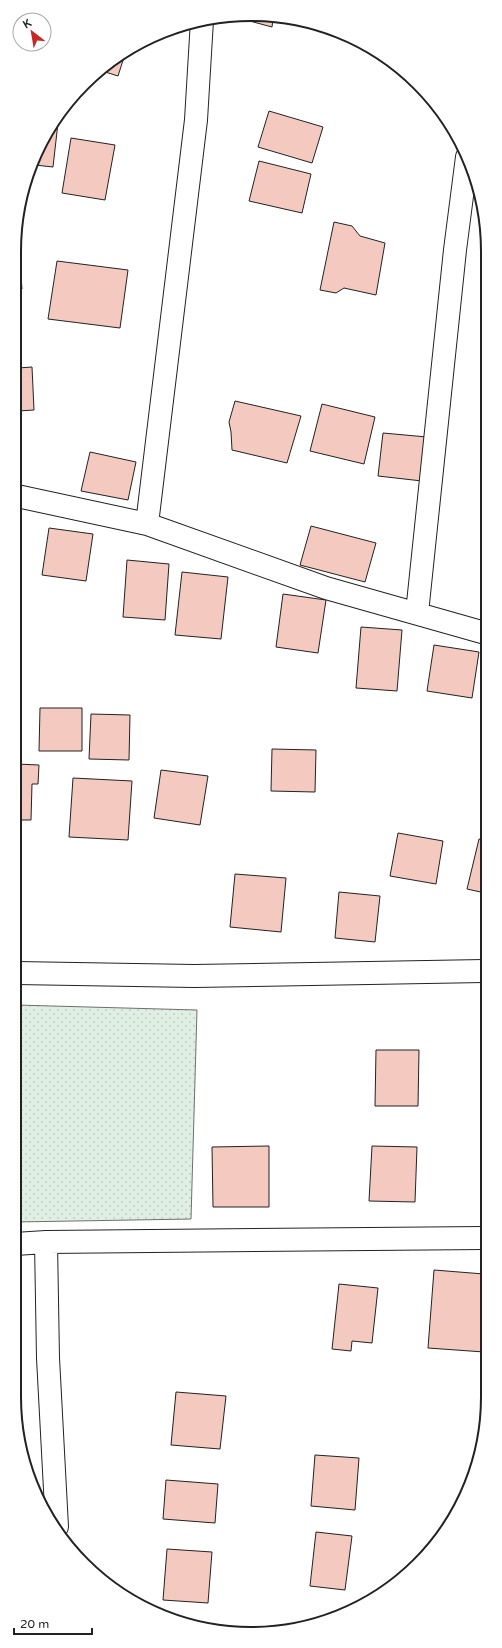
<svg xmlns="http://www.w3.org/2000/svg" width="502" height="1648" font-family="'Varela Round',sans-serif">
	<style>
		.park { fill: url(#park-dots); stroke: #6f6f6f }
		.building { fill: #f3c9c0; stroke: #222 }
		.lines { fill: none; stroke-linecap: round; stroke-linejoin: round }
		.minor-casing { stroke: #222; stroke-width: 24 }
		.minor { stroke: #fff; stroke-width: 22 }
		.rim { fill: none; stroke: #222; stroke-width: 2 }
	</style>
	<defs>
		<pattern id="park-dots" width="8" height="8" patternUnits="userSpaceOnUse"><rect width="8" height="8" fill="#e0efe3"/><path d="M2 2h.1M6 6h.1" fill="none" stroke="#c0cdc2" stroke-width="1.8" stroke-linecap="round"/></pattern>
	</defs>
	<rect width="100%" height="100%" fill="#fff"/>
	<path class="park" d="M16,1005l181,5 -6,209 -176,3z"/>
	<path class="building" d="M242,19h31l-1,8z
		M126,51l-8,25 -16,-5 18,-17z
		M269,111l54,16 -11,36 -54,-16z
		M59,114l-6,53 -18,-2 19,-46z
		M71,138l44,7 -10,55 -43,-7z
		M259,161l52,13 -9,39 -53,-12z
		M334,222l18,4 8,10 25,7 -9,52 -32,-7 -8,5 -16,-3z
		M18,242l4,47h-4z
		M57,261l71,9 -8,58 -72,-9z
		M32,367l2,43 -16,1v-43z
		M235,401l66,15 -14,47 -55,-13 -1,-18 -2,-10z
		M322,404l53,13 -11,47 -54,-13z
		M383,433l44,4 -5,44 -44,-5z
		M90,452l46,10 -8,38 -47,-9z
		M311,526l65,17 -11,39 -65,-17z
		M49,528l44,6 -7,47 -44,-6z
		M127,560l42,4 -4,56 -42,-3z
		M182,572l46,5 -7,62 -46,-4z
		M283,594l43,6 -8,53 -42,-6z
		M361,627l41,3 -5,61 -41,-3z
		M434,645l45,7 -7,46 -45,-7z
		M40,708h42v43h-43z
		M91,714l39,1 -1,45 -40,-1z
		M272,749l44,1 -1,42 -44,-1z
		M16,764l23,1 -1,19h-6l-1,36h-15z
		M161,770l47,6 -8,49 -46,-7z
		M73,778l59,3 -4,59 -59,-3z
		M398,833l45,8 -7,43 -46,-8z
		M479,839l6,1v53l-18,-4z
		M235,874l51,4 -5,54 -51,-5z
		M339,892l41,4 -5,46 -40,-4z
		M376,1050h43l-1,56h-43z
		M269,1146v61h-56l-1,-60z
		M372,1146l45,1 -2,55 -46,-1z
		M434,1270l50,4v78l-56,-4z
		M339,1284l39,4 -6,55 -20,-2 -1,10 -19,-2z
		M176,1392l50,4 -6,53 -49,-4z
		M315,1455l44,3 -4,52 -44,-4z
		M166,1480l52,4 -3,39 -52,-4z
		M316,1532l36,4 -7,54 -35,-4z
		M167,1549l45,3 -4,51 -45,-3z"/>
	<g class="lines">
		<defs>
			<path id="minor" d="M17,496l130,28 179,64 159,45
				M147,524l49,-404 6,-100
				M417,613l38,-363 12,-93
				M16,973l178,3 290,-5
				M46,1242l2,116 9,169
				M15,1244l31,-2 438,-4"/>
		</defs>
		<use href="#minor" class="minor-casing"/>
		<use href="#minor" class="minor"/>
	</g>
	<path d="M0 0H502V1648H0ZM251 21H251A230 230 0 0 1 481 251V1397A230 230 0 0 1 251 1627H251A230 230 0 0 1 21 1397V251A230 230 0 0 1 251 21Z" fill="#fff" fill-rule="evenodd"/>
	<path class="rim" d="M251 21H251A230 230 0 0 1 481 251V1397A230 230 0 0 1 251 1627H251A230 230 0 0 1 21 1397V251A230 230 0 0 1 251 21Z"/>
	<g transform="translate(32 32) rotate(329)"><circle r="19" fill="#ffffff" stroke="#a7a7a7"/>
	<path d="M0-3L7 15L0 10L-7 15Z" fill="#c62828"/>
	<text y="-6" font-size="11" font-weight="bold" text-anchor="middle" fill="#222222">K</text>
	</g>
	<path d="M14 1628v6h78v-6" fill="none" stroke="#222222" stroke-width="2"/>
	<text x="20" y="1628" font-size="12" fill="#222222" stroke="#ffffff" stroke-width="3" paint-order="stroke">20 m</text>
</svg>
